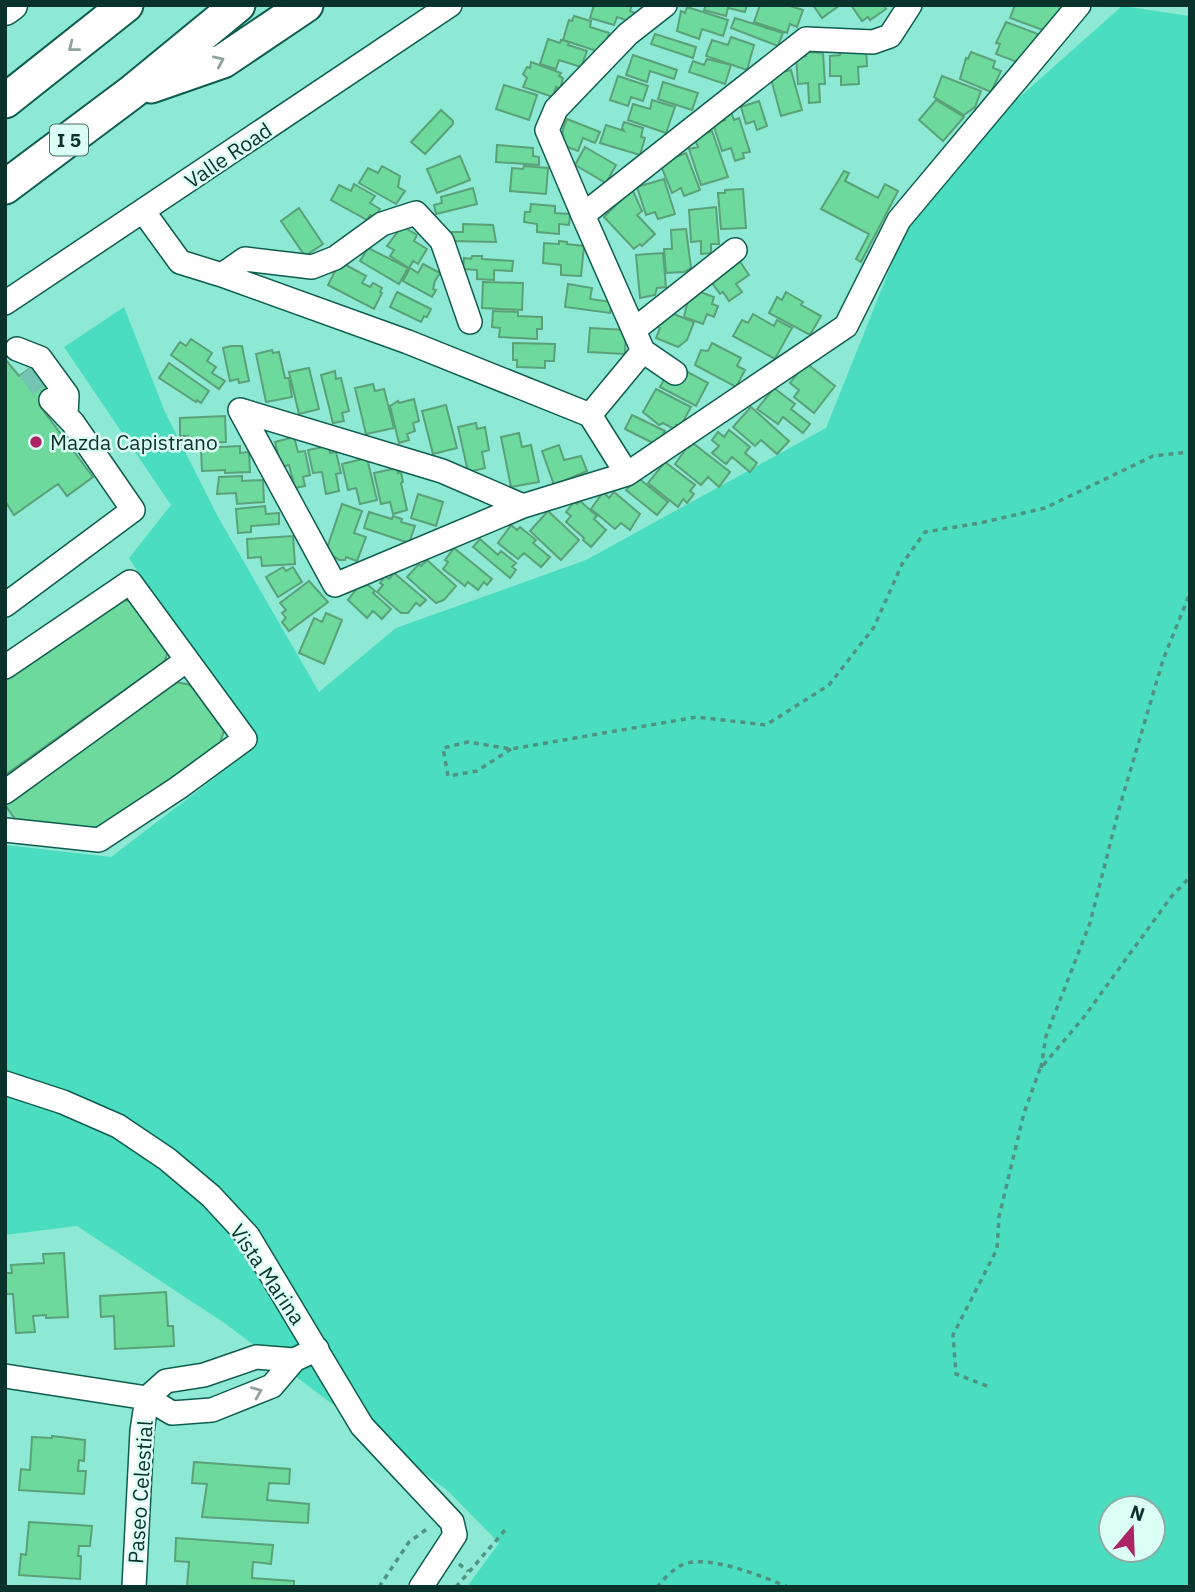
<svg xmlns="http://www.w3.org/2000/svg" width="1195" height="1592" font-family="'IBM Plex Sans',sans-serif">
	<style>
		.green { fill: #4bddc0; fill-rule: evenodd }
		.building { fill: #6dd99d; stroke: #5aa078; stroke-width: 2 }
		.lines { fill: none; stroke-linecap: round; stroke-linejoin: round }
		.minor-tunnel { stroke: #73c4b2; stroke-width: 23; stroke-dasharray: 23 11; stroke-linecap: butt }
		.minor-casing { stroke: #0e5d4f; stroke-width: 26 }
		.major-casing { stroke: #0e5d4f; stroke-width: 33 }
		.highway-casing { stroke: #0e5d4f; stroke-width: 37 }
		.path { stroke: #4e9283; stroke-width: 3.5; stroke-dasharray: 5 5; stroke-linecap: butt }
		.minor { stroke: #fff; stroke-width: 23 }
		.major { stroke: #fff; stroke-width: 30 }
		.highway { stroke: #fff; stroke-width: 33 }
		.oneway { stroke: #90a39f }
		.poi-dot { fill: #ae2566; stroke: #dcfff5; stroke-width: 2.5 }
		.labels { text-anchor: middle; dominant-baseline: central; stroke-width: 5; stroke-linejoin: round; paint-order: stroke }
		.shield { fill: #dcfff5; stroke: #487067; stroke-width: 2 }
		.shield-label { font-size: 19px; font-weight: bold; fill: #09322a }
		.street-label { font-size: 21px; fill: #09322a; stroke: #dcfff5 }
		.poi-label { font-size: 21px; fill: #09322a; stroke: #dcfff5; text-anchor: start }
	</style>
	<rect width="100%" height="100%" fill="#8de9d4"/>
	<path class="green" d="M1122,6l68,10v1571h-723l32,-44 -51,-52 -225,-169 -146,-96 -72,9v-390l106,12 143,-109 -125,-190 42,-53 -107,-158 60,-40 41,105 53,105 101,175 77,-64 190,-68 240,-132 81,-202 106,-123zM1111,1508h42v42h-42z"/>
	<path class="building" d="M594,5h38l-2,6 5,2 -3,9 -15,-5 -3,8 -24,-7z
		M706,5h41l-2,7 -17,-4 -2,8 -22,-6z
		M760,5h27l16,5 -6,17 -7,-3 -3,9 -33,-11z
		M813,5h27l-18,13z
		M851,5h33l2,4 -16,11 -2,-3 -6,4z
		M1015,5h47l8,5 -16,24 -44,-16z
		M687,7l41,13 -5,16 -21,-7 -3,10 -22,-8 4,-20 4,2z
		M574,16l17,5 -1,6 19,6 -6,20 -40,-13 6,-20 3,1z
		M735,18l48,15 -5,13 -47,-18z
		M1006,22l32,12 -9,22 -9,7 -24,-9 4,-10 -4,-1z
		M655,34l41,13 -3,11 -42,-14z
		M731,37l23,8 -7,25 -41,-14 6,-16 16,5z
		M548,39l12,4 1,-3 8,2 -1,3 19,6 -6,16 -22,-7 -3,9 -16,-5z
		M866,47l1,19 -9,1 1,17 -18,1v-9h-11v-20l10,-1v-7z
		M806,52l17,1 2,31h-6l1,18 -11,1 -1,-20 -10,1 -2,-27 10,-1z
		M971,52l24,9 -2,7 8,3 -10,21 -31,-13 6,-21 2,1z
		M633,55l44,15 -3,9 -24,-8 -3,11 -21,-7z
		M707,59l24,6 -6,19 -36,-12 4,-11 11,4z
		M531,62l30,11 -2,3 4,2 -3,11 -4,-2 -3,10 -30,-10 4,-9 -4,-4 4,-7 3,1z
		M791,70l11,40 -21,6 -11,-41z
		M618,76l30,10 -5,15 -12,-4 -3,9 -18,-6z
		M942,76l39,15 -6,16 -11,8 -30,-18z
		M663,82l35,11 -6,17 -34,-11z
		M504,85l33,10 -8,25 -33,-11z
		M652,100l23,7 -9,26 -38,-13 5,-16 17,5z
		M936,100l28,17 -21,24 -24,-21z
		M759,101l8,25 -10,4 -3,-9 -8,3 -5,-17z
		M441,110l12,11v3l-28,30 -14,-12z
		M731,112l3,8 5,-2 11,34 -7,1 1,5 -9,3 -4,-13 -9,3 -9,-27 12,-4 -2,-6z
		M567,119l33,13 -5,11 -12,-5 -5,13 -16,-6 1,-16z
		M624,122l19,6 -2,9 4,1 -5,17 -40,-12 6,-18 18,6 -2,-3z
		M712,131l16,46 -27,8 -12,-36 9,-2 -4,-10z
		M497,145l36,3v8l6,1v8l-43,-3z
		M585,147l31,18 -10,18 -31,-18z
		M686,153l14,37 -16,6 -3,-8 -9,5 -12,-30z
		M460,156l10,24 -33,13 -10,-24z
		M382,166l18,10 -2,11 7,4 -9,13 -37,-21 9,-15 10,5z
		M524,166l24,2 -2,26 -36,-3 2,-23 11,1z
		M844,171l5,2 -4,8 33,17 7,-14 13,7 -37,71 -5,-3 13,-25 -48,-25z
		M664,179l11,35 -17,5 -3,-7 -9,3 -9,-28z
		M354,184l21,12 -5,7 10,6 -5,8 -5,-2 -3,5 -36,-20 8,-15 12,6z
		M473,188l4,16 -41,10 -2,-9 8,-2 -1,-6z
		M632,189l10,22 -5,4 18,19 -13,12 -2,-2 -6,5 -30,-32z
		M743,189l3,39 -25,1 -3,-36h7v-3z
		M531,204l24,2v7l15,1 -1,11 -10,-1v10l-22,-2v-8l-13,-2 1,-10h5z
		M716,207l3,37h-8v9l-10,1v-13l-10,1 -2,-32z
		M299,208l24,36 -18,12 -24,-35z
		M463,224l30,1 3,17 -47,-1v-9h14z
		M402,226l15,9 -3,6 13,8 -9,15 -5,-3 -4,7 -19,-12 4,-6 -7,-4z
		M686,229l5,39 -7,4 -18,1 -2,-24h8l-1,-19z
		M559,241l8,1v2l17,2 -3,30 -20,-1v-10l-18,-2 1,-20 15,1z
		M368,248l40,20 -9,16 -39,-23z
		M663,253l3,34 -9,1 -2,7 -15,3 -4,-43z
		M472,256h10v3l31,2 -1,10 -18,-1v10l-17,-1v-9l-14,-1 1,-11 7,1z
		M739,260l10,15 -13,9 6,8 -13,9 -6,-9 -3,2 -10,-14z
		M344,264l22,12 -4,7 8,4 3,-4 9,5 -2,4 2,1 -8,16 -46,-24 10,-20z
		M423,264l17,9 -5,8 -2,8 3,1 -4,7 -29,-16 7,-13 8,5z
		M483,282l40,1 -1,27 -40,-2z
		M568,284l24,4 -2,11 22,3 -2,11 -45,-6z
		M695,290l19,7 -2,7 6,2 -4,11 -7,-3 -4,10 -19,-7 5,-22z
		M397,292l34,17 -4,8 -3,-1 -3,6 -31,-15z
		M786,292l17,10 -2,3 20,11 -11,19 -41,-22 8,-16 5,3z
		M493,311l25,1v4l24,1v12h-5v10l-38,-2 1,-9 -8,-1z
		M666,311l28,11 -7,18 -9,7 -22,-9 4,-10 -3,-1z
		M753,314l21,12 3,-6 15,8 -17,31 -42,-23 9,-16 6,3z
		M590,328l36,2 -1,24 -37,-2z
		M191,339l21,14 -5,8 9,6 -4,6 13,8 -6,8 -48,-34 9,-13 6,4z
		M513,343l42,1 -1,17h-9v7l-28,-1v-7h-4z
		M712,343l29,15 -4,8 8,4 -9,17 -41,-22 6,-15 7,1z
		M231,346h11l7,35 -10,2 -1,-4 -8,2 -7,-33z
		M272,350l1,3 6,-1 6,26h4l3,19 -26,5 -10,-48z
		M5,359l14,17 18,-12 21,32 -18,10 53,71 -26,19 -9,-12 -44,31 -9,-14z
		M169,363l40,28 -8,12 -4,-3 -1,2 -37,-24z
		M806,363l29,23 -21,27 -20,-16 5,-7 -9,-7z
		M309,368l10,41 -20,5 -10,-42z
		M682,369l26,14 -12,23 -36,-19 8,-15z
		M335,371l1,8 5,-1 8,33 -7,2 2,8 -11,2 -12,-48z
		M373,384l2,7 9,-2 10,39 -28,6 -11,-46z
		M774,388l21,16 -4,5 19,15 -7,9 -20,-16 -5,7 -21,-15z
		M656,389l35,18 -11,20 -4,-2 -2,4 -11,-6 -4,2 -16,-13z
		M414,399l5,22 -6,2 2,8 -8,3 2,6 -10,3 -9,-37 8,-5 1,2z
		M446,405l11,43 -24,6 -11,-43z
		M751,407l38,34 -12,13 -16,-14 -6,6 -22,-19z
		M632,415l33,16 -5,9 -3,-1 -2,5 -30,-15z
		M225,416l1,26 -38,1v-7h-8v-18z
		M476,423l1,6 8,-2 4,23 -7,2 3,16 -17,4 -10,-45z
		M729,430l21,17 -5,6 12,10 -7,9 -18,-15 -6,7 -14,-11 7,-7 -7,-6 6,-8 6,5z
		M519,433l3,14 9,-2 8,37 -28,5 -10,-50z
		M294,437l4,15 7,-1 5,24 -7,2 2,9 -10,2 -6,-23 -8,2 -6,-25z
		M694,444l36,28 -11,15 -11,-10 -7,8 -26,-21 11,-15z
		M559,445l5,15 17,-4 6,15 -33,14 -12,-34z
		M240,446v7l9,-1 1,20 -25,1v-3l-23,1 -1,-23z
		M329,446l1,7 6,-1 5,21 -5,1 3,17 -13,3 -4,-22 -9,1 -5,-23z
		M367,458l10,42 -17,4 -4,-16 -8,2 -6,-26z
		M665,462l30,23 -5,6 4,3 -7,9 -4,-4 -5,8 -30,-24z
		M397,468l1,5 3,-1 2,10 -2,1 6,27 -14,4 -3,-12 -9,2 -7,-31z
		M242,476v5l21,-1 1,22 -27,2 -1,-11 -19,1 2,-17z
		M637,477l31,25 -11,13 -31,-25z
		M603,492l6,6 5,-6 26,22 -10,16 -9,-7 -6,6 -24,-20z
		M418,494l25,8 -7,24 -25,-8z
		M580,501l17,15 -3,3 12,11 -15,17 -8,-7 1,-2 -18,-16 5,-6 -5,-4 8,-10 3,2z
		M342,504l20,7 -8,22 12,4 -9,24 -11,-4 -1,3h-6l-13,-9z
		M265,506l1,8 13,-1v11l-28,2v6l-13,1 -2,-24z
		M548,511l31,29 -18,20 -31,-29z
		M369,512l23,7 1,-3 9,3 -1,3 14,4 -6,17 -45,-15z
		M511,525l6,5 3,-3 16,13 -3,3 17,14 -9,10 -17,-14 -6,6 -20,-16z
		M293,536l2,28 -33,2 -1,-9 -13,1 -1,-19z
		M480,539l18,16 3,-4 15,12 -4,4 4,3 -6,8 -37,-31z
		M454,548l38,31 -5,6 -3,-3 -6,8 -10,-8 -3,4 -22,-17 5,-7 -3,-2z
		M427,560l29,26 -12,14 -8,3 -29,-26 12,-13 2,2z
		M283,567l3,4 7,-4 9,15 -24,15 -12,-20z
		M394,573l32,27 -6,6 -4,-3 -8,10h-7l-24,-21 6,-7 -3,-2 5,-7 4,3z
		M309,581l19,21 -39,29 -7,-9 4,-4 -4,-5 4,-3 -6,-7z
		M361,583l4,3 2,-2 8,7 -2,2 18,16 -9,10 -9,-8 -6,7 -19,-18z
		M119,600l13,1 36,51 -4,10 -159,113v-95z
		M326,613l16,7 -18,44 -25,-11 15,-35 8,4z
		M176,682l15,3 33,46 -4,12 -121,87 -84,-11 -10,-14z
		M64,1253l4,64 -22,1v-3l-13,1 2,16 -19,1 -3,-39h-7l-1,-21h7l-1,-8 33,-2 -1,-9z
		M166,1292l2,34h5l1,20 -59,3 -1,-33 -13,1 -1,-21z
		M52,1436l33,4 -1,21 -5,-1 -1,11h8l-2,23 -65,-4 2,-21 9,1 2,-33 20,1z
		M194,1462l96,7 -1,15 -20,-1 -2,17 42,4 -1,19 -106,-6 5,-33 -15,-1z
		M29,1522l63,4 -2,20h-11l-1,10h3l-1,23 -61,-4 2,-21 5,1z
		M176,1538l97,7 -2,19 -18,-2 -1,16 42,3v6h-107l2,-25 -14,-1z"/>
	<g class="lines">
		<path class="minor-tunnel" d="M29,369l22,31"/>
		<defs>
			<path id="minor" d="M665,5l-37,29 -72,75 -9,21 36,85 223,-176 67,3 17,-6 20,-31
				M143,211l37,51 42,13 186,67 182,73 53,-64 32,22
				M583,215l60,136
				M222,275l23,-16 67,8 23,-9 47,-34 34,-11 26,28 28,81
				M5,303l445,-298
				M634,330l101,-80
				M17,349l23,9 27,37 -1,21
				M240,410l202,61 81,35 -188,79z
				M590,415l37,59
				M523,506l104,-32 219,-148 53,-106 180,-215
				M5,605l128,-95 -60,-87 -22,-23
				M5,667l125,-85 115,157 -67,49 -79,52 -94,-10
				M5,792l182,-132
				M5,1083l58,19 55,24 49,33 44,37 37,40 114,190 90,96 3,13 -34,52
				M5,1376l142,22 25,15 40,-3 60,-24 22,-26 23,-11
				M147,1398l19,-17 38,-6 52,-18 38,3
				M134,1587l8,-156 5,-33"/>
			<path id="major" d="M5,10l7,-5"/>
			<path id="highway" d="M151,86l72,-25 83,-56
				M5,101l121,-96
				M5,187l127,-95 106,-87"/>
		</defs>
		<use href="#minor" class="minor-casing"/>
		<use href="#major" class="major-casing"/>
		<use href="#highway" class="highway-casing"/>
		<path class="path" d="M511,749l-34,22 -29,5 -5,-28 25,-6 43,7 186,-32 69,8 63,-40 45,-58 28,-63 23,-32 55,-9 65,-15 108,-52 37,-4
			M1041,1068l5,-32 44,-113 29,-114 44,-149 27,-67
			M987,1386l-31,-12 -3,-39 44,-86 2,-32 25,-104 16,-44 44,-52 87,-120 19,-20
			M459,1564l9,7
			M379,1587l30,-45 18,-13
			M456,1587l50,-58
			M657,1587c7,-8 16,-18 25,-22 24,-12 82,12 106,22"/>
		<use href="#minor" class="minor"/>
		<use href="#major" class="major"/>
		<use href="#highway" class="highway"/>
	</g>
	<defs><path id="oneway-chevron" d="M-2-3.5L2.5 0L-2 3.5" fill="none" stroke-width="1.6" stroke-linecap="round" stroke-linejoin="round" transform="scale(1.75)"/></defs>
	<g class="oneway">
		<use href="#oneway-chevron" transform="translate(73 47) rotate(142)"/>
		<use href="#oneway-chevron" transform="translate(219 61) rotate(-24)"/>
		<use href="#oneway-chevron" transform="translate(257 1392) rotate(-22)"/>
	</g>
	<circle class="poi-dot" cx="36" cy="442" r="7"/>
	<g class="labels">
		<rect class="shield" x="50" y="124.5" width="38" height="31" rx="5"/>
		<g class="shield-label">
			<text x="69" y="140">I 5</text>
		</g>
		<g class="street-label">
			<text transform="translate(228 155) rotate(-34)">Valle Road</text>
			<text transform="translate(268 1274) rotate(56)">Vista Marina</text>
			<text transform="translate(140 1492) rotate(-86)">Paseo Celestial</text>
		</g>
		<g class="poi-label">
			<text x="50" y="442">Mazda Capistrano</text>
		</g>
	</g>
	<rect width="1195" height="1592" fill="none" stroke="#09322a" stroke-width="14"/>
	<g transform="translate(1132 1529) rotate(19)"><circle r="33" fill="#dcfff5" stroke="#88ada4" stroke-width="2"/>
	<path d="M0-5L12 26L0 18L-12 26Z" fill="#ae2566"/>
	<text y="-10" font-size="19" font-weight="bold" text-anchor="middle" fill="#09322a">N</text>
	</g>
</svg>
